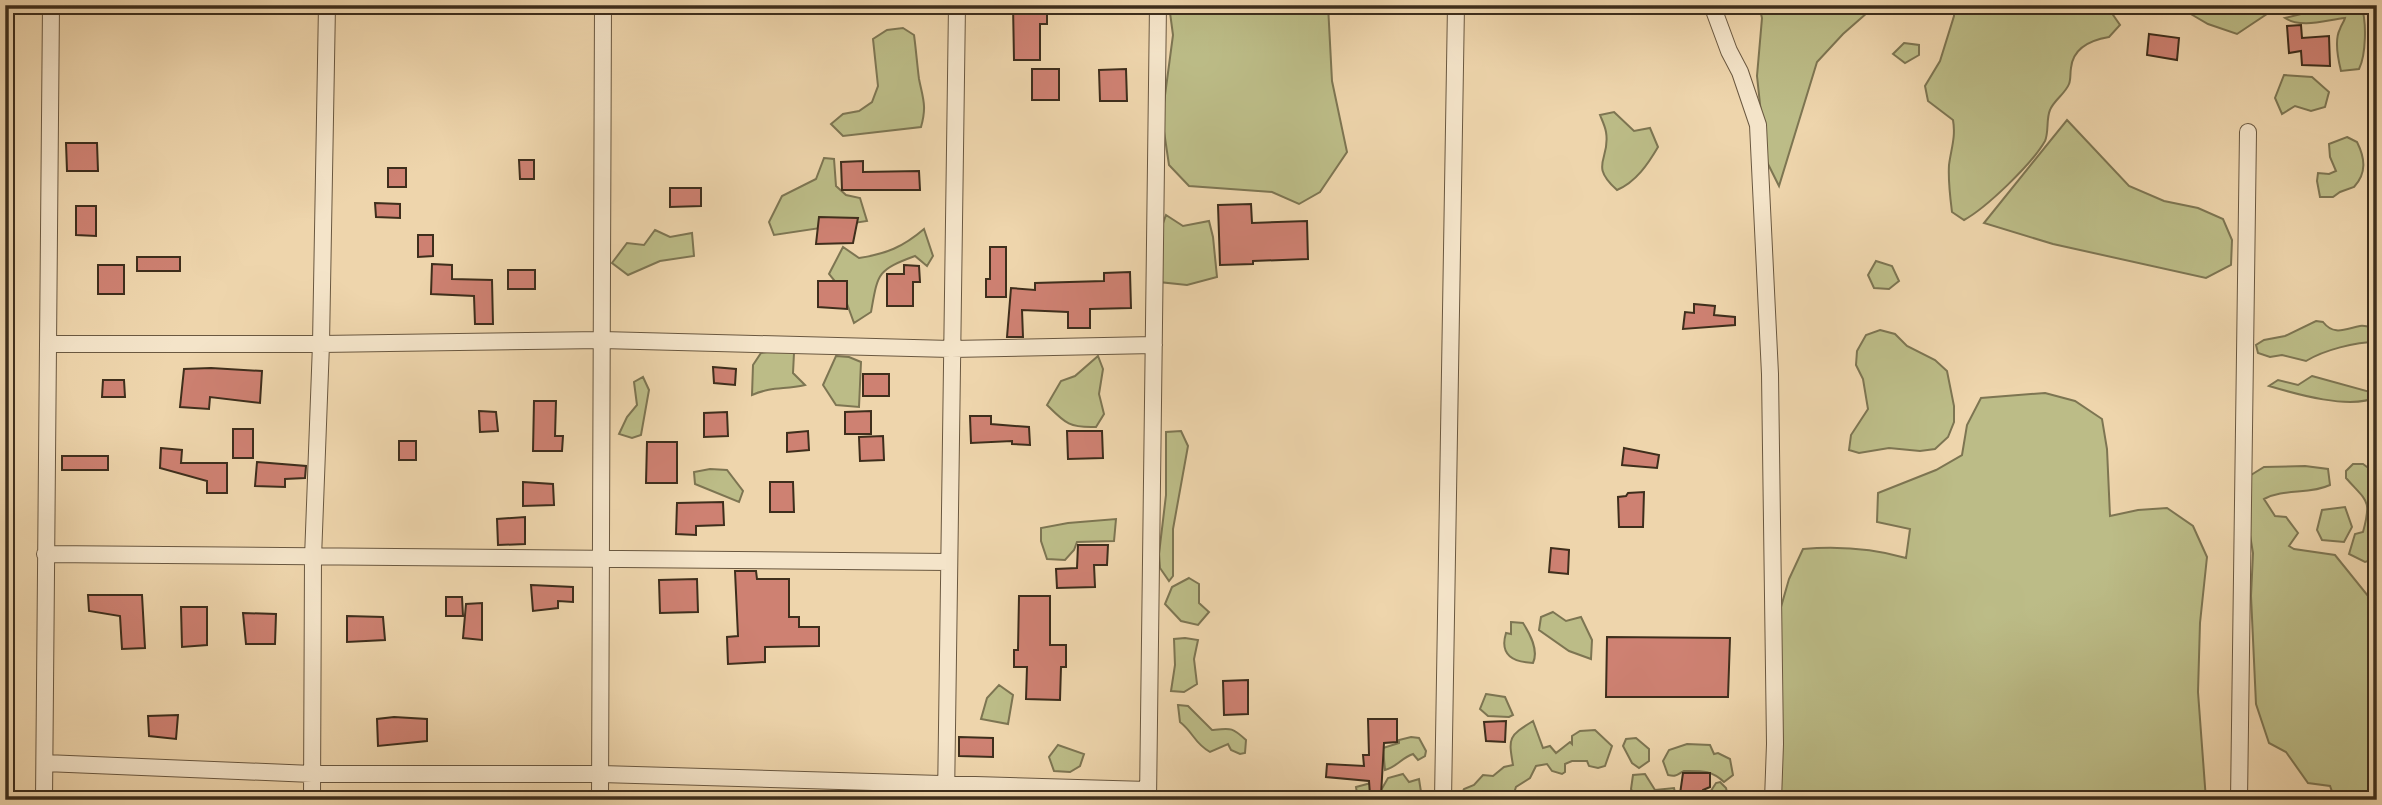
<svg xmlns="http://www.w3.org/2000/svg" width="2382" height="805" font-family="'IM FELL Great Primer',serif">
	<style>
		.green { fill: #bcbc87; stroke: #7d7552; stroke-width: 2 }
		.building { fill: #ce8172; stroke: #3e2e1c; stroke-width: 2 }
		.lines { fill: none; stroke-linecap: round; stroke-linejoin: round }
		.street-casing { stroke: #6a5840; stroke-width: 18 }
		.street { stroke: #f4e4c9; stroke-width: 16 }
	</style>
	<rect width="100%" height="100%" fill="#eed5ac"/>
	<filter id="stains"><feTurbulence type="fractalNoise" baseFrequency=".00286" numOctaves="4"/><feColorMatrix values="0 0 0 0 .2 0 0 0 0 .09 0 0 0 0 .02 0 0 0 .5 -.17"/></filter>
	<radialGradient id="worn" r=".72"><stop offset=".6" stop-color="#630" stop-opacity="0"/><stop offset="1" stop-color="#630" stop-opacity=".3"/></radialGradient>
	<path class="green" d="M1169,5h159l4,76 15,71 -27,40 -21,12 -27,-12 -83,-6 -20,-21 -7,-47 11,-83z
		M1759,5h117l-33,29 -26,28 -38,124 -13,-26 -9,-84 5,-58z
		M1954,5h142l15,7 9,13 -11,12c-18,3 -36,10 -38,31 -1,5 0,11 -2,16 -4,10 -15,16 -19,26 -4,9 -1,22 -5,31 -13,23 -59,67 -81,79l-12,-8c-2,-16 -4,-31 -3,-47 2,-16 7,-28 4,-45l-25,-19 -3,-15 15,-25 14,-45z
		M2188,5h121l-36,5 -36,24 -29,-10 -19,-11z
		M2325,5h36c6,16 5,50 -2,64l-18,2c-3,-12 -7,-31 -1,-42 1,-4 4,-7 5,-11 -19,2 -43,11 -60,0l32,-8z
		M903,28l11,7c2,14 3,29 5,44 4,20 8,27 2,48l-78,9 -12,-12 12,-10 16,-3 13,-9 6,-16 -5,-47 14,-9z
		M1904,43l15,2v10l-14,8 -12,-9z
		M2284,75l28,2 17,15 -4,15 -14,4 -16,-5 -13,8 -7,-16z
		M1614,112l20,19 16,-3 8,19c-10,17 -22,35 -41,43 -29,-26 -6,-30 -11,-58 -1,-6 -4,-12 -6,-17z
		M2067,120l62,66 35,15 34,7 25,11 9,21 -1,25 -25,13 -153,-34 -69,-21z
		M2347,137l10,5c8,16 10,31 -3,45l-14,5 -7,5h-13l-3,-16 1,-8 11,1 7,-3 -6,-14 -1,-13z
		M824,158l10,1 2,27 10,9 14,3 7,23 -93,14 -5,-13 13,-26 34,-17z
		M1166,215l17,11 26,-5 4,16 4,40 -30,8 -28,-3 -4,-36z
		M924,229l9,27 -6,10 -12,-10c-38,14 -37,17 -44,56l-17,11 -12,-33 -13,-16 14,-27 16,11c27,-4 44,-11 65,-29z
		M655,230l15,7 22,-4 2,23 -34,5 -32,14 -16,-12 15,-20 17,2z
		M1876,261l16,5 7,15 -10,8 -15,-1 -6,-13z
		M2316,321l7,1c11,14 22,7 37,4 5,-1 11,2 17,1v15c-22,0 -53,8 -71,19l-24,-6 -12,2 -12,-4 -2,-8 8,-5 21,-4z
		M1880,330l15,4 12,12 28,14 12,11 7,35v16l-6,15 -13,12 -15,2 -31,-3 -30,5 -10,-3 2,-15 17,-26 -5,-30 -7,-14 1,-14 9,-16z
		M787,349l7,4 -1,20 12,12c-21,5 -32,1 -53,10l1,-30 8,-12z
		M836,356l13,1 12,5 -2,45 -23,-2 -13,-20z
		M1098,356l5,13 -4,25 5,20 -8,13c-27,1 -31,-4 -49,-22l14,-24 14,-5z
		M2312,376l62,17 3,4c-27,13 -81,-3 -108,-11l9,-6 20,5z
		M643,377l6,13 -8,45 -9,3 -13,-4 8,-17 10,-12 -3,-23z
		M2045,393l30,8 27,18 5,30 3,67 28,-6 29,-2 26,18 14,31 -7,66 -2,69 8,108h-428l3,-193 8,-28 14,-30c36,-3 68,-1 103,9l4,-29 -33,-7 1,-29 58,-23 26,-15 5,-30 14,-27z
		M1181,431l7,15 -15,83v47l-4,5 -9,-13 -1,-14 7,-59v-63z
		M2377,453v105l-12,4 -16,-8 6,-20 8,-2c9,-33 4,-30 -17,-54v-7l7,-7h10l8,6z
		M2305,466l23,3 2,16c-21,10 -46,3 -66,14l11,17 11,1 12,16 -9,13 5,3 41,6 42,52 -4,67 4,6v120h-42l-5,-14 -22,-3 -22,-31 -17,-9 -13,-39 -5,-108 2,-43 -7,-42 5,-36 13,-8z
		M710,469l17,1 16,21 -4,11 -44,-18 -1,-12z
		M2345,507l7,20 -8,15 -22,-2 -5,-10 5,-20z
		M1116,519l-2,22 -37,1 -3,8 -9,10 -18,-1 -6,-18v-13l27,-5z
		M1189,578l10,6v19l10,9 -11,13 -17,-4 -16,-17 7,-17z
		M1553,612l13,9 15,-4 11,23 -1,19 -22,-8 -30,-21 2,-13z
		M1511,622l12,1c7,11 16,27 10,40 -19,-1 -34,-7 -27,-30l5,1z
		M1185,638l13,2 -4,19 3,25 -13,8 -13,-1 4,-26 -1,-26z
		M999,685l14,10 -5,29 -27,-5 6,-21z
		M1486,694l19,3 8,18 -4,2 -21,-1 -8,-7z
		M1178,705l10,1 24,24c19,-2 20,-3 34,10l-1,13 -5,1 -9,-4 -3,-6 -18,8c-16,-9 -16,-19 -30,-30z
		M1533,721l10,27 7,-2 6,7 14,-11 2,2v-8l8,-5 15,-1 17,16 -7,20 -7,2 -9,-2 -2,-5h-15l-7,3v8l-3,2 -10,-3 -5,-7 -11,2 -6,12 -14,9 -3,9 -14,4h-37l-2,-3 4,-8 10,-4 9,-10 10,1 11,-9 9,-2c-5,-28 -4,-29 20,-44z
		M1411,737l8,1 7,13 -1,5 -7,4 -5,-6c-12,4 -16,13 -28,16l-2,-22 16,-5v-3z
		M1636,738l13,11v12l-10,7 -7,-5 -9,-17 3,-7z
		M1687,744l23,1 4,9 4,-1 12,6 3,16 -9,7c-13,-12 -22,-11 -40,-11 -7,3 -6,6 -16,4l-5,-14 6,-11z
		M1058,745l26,9 -4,12 -10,6 -16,-1 -5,-14z
		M1403,774l6,8 10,-3 2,13 6,8h-46l-1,-8 8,-14z
		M1645,774l10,16 19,-2 2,9 5,3h-45l-5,-11 2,-14z
		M1720,782l6,6 3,12h-24l11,-17z
		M1371,783l6,10 -4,7h-15l-2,-13z"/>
	<path class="building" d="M1013,5h34v19h-7v36h-26z
		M2301,25l1,13 27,-2 1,30 -28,-1 -1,-14 -12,2 -2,-27z
		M2149,34l30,4 -2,22 -30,-5z
		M1032,69h27v31h-27z
		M1126,69l1,32h-27l-1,-31z
		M66,143h31l1,28h-31z
		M519,160h15v19h-14z
		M863,161v11l56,-1 1,19h-78l-1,-28z
		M388,168h18v19h-18z
		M670,188h31v18l-31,1z
		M375,203l25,1v14l-24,-1z
		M1251,204l1,19 55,-2 1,38 -55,2v3l-33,1 -2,-60z
		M76,206h20v30l-20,-1z
		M819,217l39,1 -5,25 -37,1z
		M418,235h15v21l-15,1z
		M990,247h16v50h-20v-18h4z
		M137,257h43v14h-43z
		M432,264l20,1v14l40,1 1,44h-18l-1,-28 -43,-2z
		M98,265h26v29h-26z
		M904,265l15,1 1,16h-7v24h-26v-32h17z
		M508,270h27v19h-27z
		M1130,272l1,36 -41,1v19h-22v-16l-46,-2 1,27h-16l4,-49 24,2v-7l69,-2v-8z
		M818,281h29v28l-29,-2z
		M1694,304l21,2 -1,9 21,2v8l-52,4 2,-17 9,1z
		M713,367l23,2 -1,16 -21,-2z
		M211,368l51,3 -2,32 -50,-6 -1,12 -29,-2 4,-38z
		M863,374h26v22h-26z
		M103,380h21l1,17h-23z
		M534,401h22l-1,35h8l-1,15h-29z
		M479,411l17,1 2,19 -18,1z
		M871,411v23h-26v-22z
		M727,412l1,24 -24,1v-24z
		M970,416h21v8l38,3 1,18 -18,-1v-3l-41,2z
		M233,429h20v29h-20z
		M808,431l1,19 -22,2v-19z
		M1067,431h35l1,27 -35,1z
		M883,436l1,24 -24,1 -1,-24z
		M399,441h17v19h-17z
		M647,442h30v41h-31z
		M161,448l21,2 -1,13h46v30h-20v-12l-47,-13z
		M1624,448l35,7 -2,13 -35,-3z
		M62,456h46v14h-46z
		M257,462l49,4 -1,12 -20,1v8l-30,-1z
		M523,482l30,2 1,21 -31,1z
		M770,482h23l1,30h-24z
		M1644,492l-1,35h-24l-1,-30 8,-1 2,-3z
		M723,502l1,23 -28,1v9l-20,-1 1,-31z
		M525,517v27l-27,1 -1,-26z
		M1078,545h30l-1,20h-13l1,22 -38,1 -1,-19 21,-1z
		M1551,548l18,2 -1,24 -19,-2z
		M735,571h21l1,8h32v38h10v10h20v19l-54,1v15l-37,2 -1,-27 11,-1z
		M697,579l1,33 -38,1 -1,-33z
		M531,585l42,2v15l-15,-1v7l-25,3z
		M88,595h54l3,53 -23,1 -2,-33 -31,-5z
		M1019,596h31v49h16v22h-5l-1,33 -34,-1 1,-32h-13v-17h4z
		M446,597h16l1,19h-17z
		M482,603v37l-19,-2 3,-34z
		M181,607h26v38l-25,2z
		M243,613l33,1 -1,30h-29z
		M347,616l36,1 2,23 -38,2z
		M1607,637l123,1 -2,59h-122z
		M1248,680v34l-24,1 -1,-34z
		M178,715l-2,24 -27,-3 -1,-20z
		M394,717l33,2v22l-49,5 -1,-27z
		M1368,719h29v23l-13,1 -3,52h-11l-1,-14 -43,-4 1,-13 37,2 -1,-11h6z
		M1506,721l-1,21 -19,-1 -2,-19z
		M959,737l34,1v19l-34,-1z
		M1683,773h27v14l-7,3 -2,9h-15l-2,-5h-4z"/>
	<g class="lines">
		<defs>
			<path id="street" d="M1712,5l17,46 11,21 18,53 12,249 5,370 -2,56
				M48,344h273l281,-4 349,9 203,-4
				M45,554l904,8
				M45,763l267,11h289l547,16
				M44,800l7,-795
				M312,800l1,-242 8,-214 6,-339
				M600,800l3,-795
				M946,800l11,-795
				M1148,800l10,-795
				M1443,800l13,-795
				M2239,800l9,-668"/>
		</defs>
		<use href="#street" class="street-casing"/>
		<use href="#street" class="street"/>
	</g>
	<rect width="2382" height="805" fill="none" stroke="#eed5ac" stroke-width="28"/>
	<rect x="7" y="7" width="2368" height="791" fill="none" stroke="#3e2e1c" stroke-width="3.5"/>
	<rect x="14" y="14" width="2354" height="777" fill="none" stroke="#3e2e1c" stroke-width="2"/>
	<rect width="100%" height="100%" filter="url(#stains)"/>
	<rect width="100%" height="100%" fill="url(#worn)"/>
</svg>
